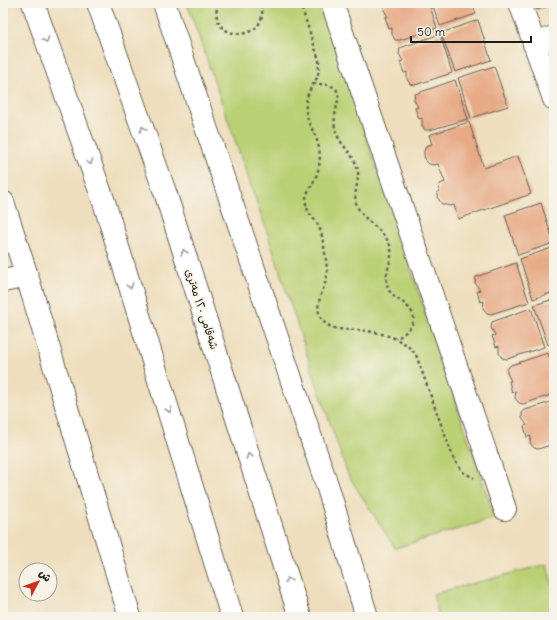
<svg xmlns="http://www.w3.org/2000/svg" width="557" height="620" font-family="Delius,'Playpen Sans Arabic',sans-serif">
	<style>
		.green { fill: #bad074; stroke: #6b7648 }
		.building { fill: #e7aa86 }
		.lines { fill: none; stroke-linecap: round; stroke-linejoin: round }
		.minor-casing { stroke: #666054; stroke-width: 24 }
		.highway-casing { stroke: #666054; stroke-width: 24 }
		.path { stroke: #666054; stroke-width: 2.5; stroke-dasharray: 3 3; stroke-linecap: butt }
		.minor { stroke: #fff; stroke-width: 22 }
		.highway { stroke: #fff; stroke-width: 22 }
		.oneway { stroke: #999 }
		.labels { text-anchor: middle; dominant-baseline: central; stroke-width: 4; stroke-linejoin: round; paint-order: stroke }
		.street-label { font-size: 11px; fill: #1c1c1c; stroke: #f7f3e8 }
	</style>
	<rect width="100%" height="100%" fill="#f7f3e8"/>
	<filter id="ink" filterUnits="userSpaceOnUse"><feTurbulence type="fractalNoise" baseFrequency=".025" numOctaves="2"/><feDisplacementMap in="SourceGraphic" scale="8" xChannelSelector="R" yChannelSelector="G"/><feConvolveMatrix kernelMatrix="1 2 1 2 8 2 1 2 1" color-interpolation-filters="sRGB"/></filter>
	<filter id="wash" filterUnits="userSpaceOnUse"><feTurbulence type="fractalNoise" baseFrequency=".012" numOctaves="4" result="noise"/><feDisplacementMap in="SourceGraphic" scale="16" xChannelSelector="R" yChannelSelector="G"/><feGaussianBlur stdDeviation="0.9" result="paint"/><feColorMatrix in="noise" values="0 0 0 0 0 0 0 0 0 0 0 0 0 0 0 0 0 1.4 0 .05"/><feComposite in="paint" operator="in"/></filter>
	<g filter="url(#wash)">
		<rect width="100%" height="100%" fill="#eedebd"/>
		<path class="green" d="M187,3h134l174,515 -100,30 -47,-73 -32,-93 -49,-150z
			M547,564l7,27v26h-115l-6,-23z"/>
		<g id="blocks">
			<path class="building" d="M385,3h44l8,25 -37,12h-5l-3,-6v-6l-3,1 -4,-12h3l-4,-7z
				M432,3h40l4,11 -36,12z
				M534,3h20v1l-17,6z
				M478,20l13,40 -36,12 -14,-39z
				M440,34l12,39 -37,12 -5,-1 -3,-5v-7l-3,1 -4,-11 3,-1 -4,-7 1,-6z
				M494,66l14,40 -37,12 -13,-40z
				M455,80l13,39 -38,11h-5l-3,-5v-7l-3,1 -4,-11 3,-1 -4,-7 1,-6z
				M469,122l15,46 34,-12 13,38 -73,25 -4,-14 -4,1 -8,-2 -5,-7 3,-13 5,-2 -7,-18 -4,1 -5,-1 -3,-3 -2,-5v-5l2,-5 6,-2 -3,-9z
				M541,203l13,40 -36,12 -13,-40z
				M554,247v45l-21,7 -13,-40z
				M516,263l13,39 -38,12 -4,-1 -4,-5 1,-7 -4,1 -3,-11 3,-1 -5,-7 1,-6z
				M554,299v44l-6,2 -14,-40z
				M531,308l13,39 -37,12 -5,-1 -3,-5v-7l-3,1 -4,-11 3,-1 -4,-7 1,-6z
				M554,349v13l-4,-12z
				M548,353l6,19v22l-31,10 -4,-1 -4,-5 1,-7 -4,2 -3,-12h2l-4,-8v-4l4,-4z
				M554,401v43l-16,5 -4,-1 -4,-5 1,-7 -4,1 -3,-11 3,-1 -5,-7v-5l3,-3z"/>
		</g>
	</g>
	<g filter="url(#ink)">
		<use href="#blocks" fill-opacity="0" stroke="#666054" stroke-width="1"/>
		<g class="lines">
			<defs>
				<path id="minor" d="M164,3l164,485 39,129
					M332,3l173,506
					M520,3l34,96
					M534,44l20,-7
					M3,202l24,74 103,341
					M3,281l24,-5"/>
				<path id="highway" d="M33,3l71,199 128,415
					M98,3l67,189 135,425"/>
			</defs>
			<use href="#minor" class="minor-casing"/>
			<use href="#highway" class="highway-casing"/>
			<path class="path" d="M218,3c-12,41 54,41 43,0
				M300,3l19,57c0,6 0,12 -2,18 -5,8 -10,15 -11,25 -2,19 11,29 13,46 2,10 0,22 -5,32 -4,8 -9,13 -8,22 1,11 9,15 13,24 4,9 7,31 8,42 2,19 -19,37 -2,54 9,8 21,6 32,7 20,1 48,8 59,25l38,105 9,12 11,6
				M313,84c42,-1 18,21 22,44 4,18 18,24 22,39 4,12 -4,24 -1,36 5,17 25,24 33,40 7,14 -5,27 -2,41 3,14 12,14 20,22 15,14 1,26 -11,33"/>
			<use href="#minor" class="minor"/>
			<use href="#highway" class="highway"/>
		</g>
		<defs><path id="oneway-chevron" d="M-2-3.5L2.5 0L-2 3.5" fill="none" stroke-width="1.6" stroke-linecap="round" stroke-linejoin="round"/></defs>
		<g class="oneway">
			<use href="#oneway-chevron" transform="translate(46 40) rotate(70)"/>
			<use href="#oneway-chevron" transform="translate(143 129) rotate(-109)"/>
			<use href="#oneway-chevron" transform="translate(90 162) rotate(70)"/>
			<use href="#oneway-chevron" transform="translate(184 252) rotate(-108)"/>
			<use href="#oneway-chevron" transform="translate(130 286) rotate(73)"/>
			<use href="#oneway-chevron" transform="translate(169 410) rotate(73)"/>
			<use href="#oneway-chevron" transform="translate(249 456) rotate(-108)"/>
			<use href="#oneway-chevron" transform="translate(288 580) rotate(-108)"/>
		</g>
	</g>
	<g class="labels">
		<g class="street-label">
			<text transform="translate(202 309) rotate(72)">شەقامی ١٢٠ مەتری</text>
		</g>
	</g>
	<rect width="557" height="620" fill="none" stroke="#f7f3e8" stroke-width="16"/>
	<g transform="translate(38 582) rotate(49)"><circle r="19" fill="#f7f3e8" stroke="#9f9d96"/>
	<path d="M0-3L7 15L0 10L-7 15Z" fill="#c8321e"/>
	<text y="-6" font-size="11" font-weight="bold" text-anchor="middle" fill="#1c1c1c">ش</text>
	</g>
	<path d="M411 36v6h120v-6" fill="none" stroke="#1c1c1c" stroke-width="2"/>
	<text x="417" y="36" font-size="12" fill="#1c1c1c" stroke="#f7f3e8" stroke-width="3" paint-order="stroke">50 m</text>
</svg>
